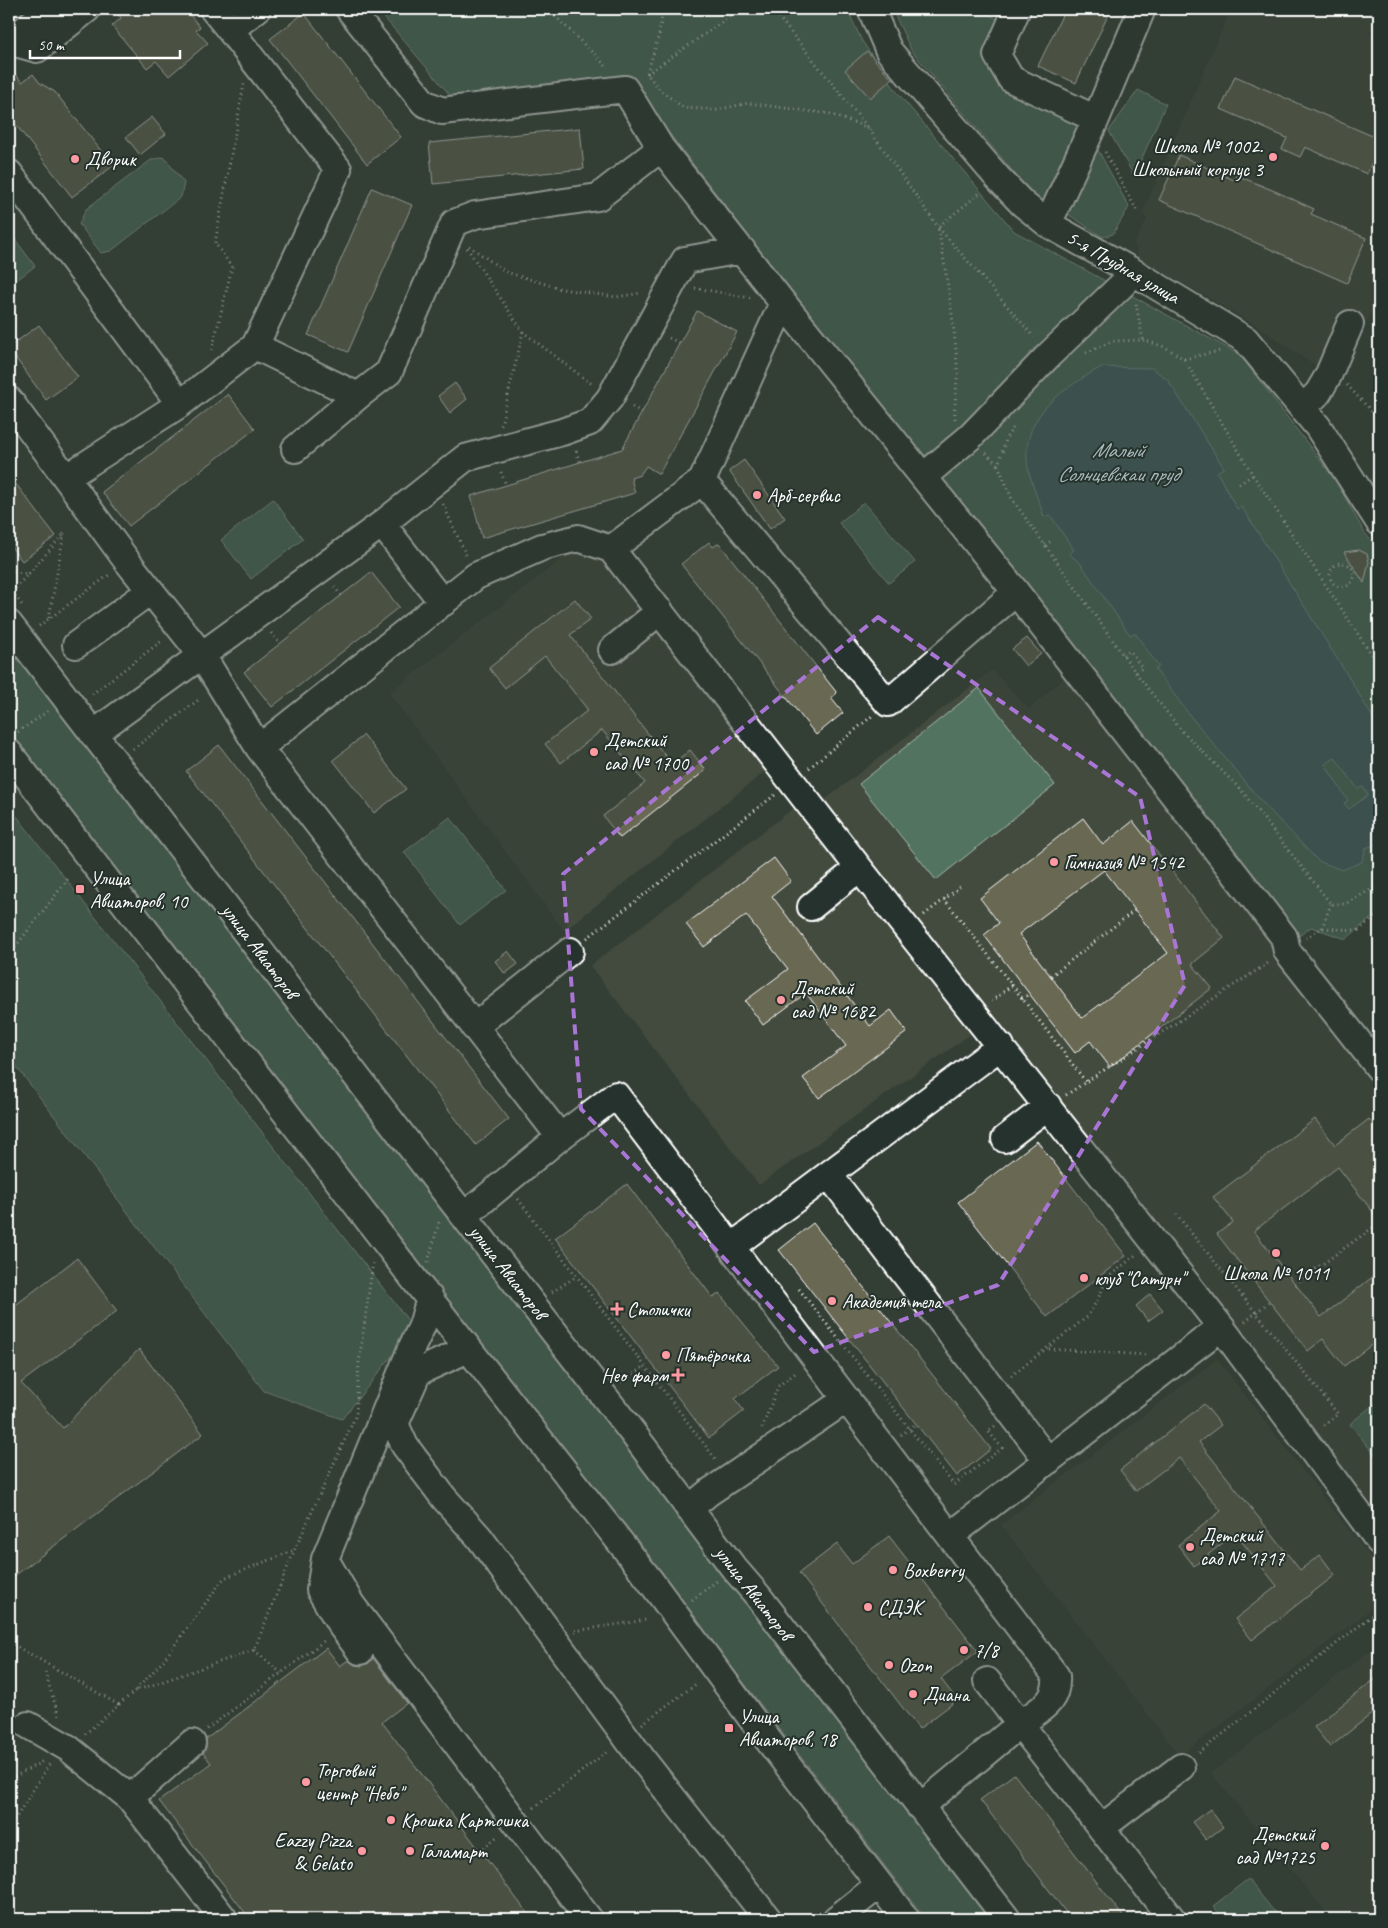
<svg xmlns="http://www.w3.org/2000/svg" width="1388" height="1928" font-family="Caveat,sans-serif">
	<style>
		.built { fill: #434b3e }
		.green { fill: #51735e; stroke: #a8b9ae }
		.water { fill: #46676c; stroke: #90a4a7; fill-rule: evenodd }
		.building { fill: #696853; stroke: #fff; fill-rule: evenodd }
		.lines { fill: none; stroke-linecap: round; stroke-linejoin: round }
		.minor-casing { stroke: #fff; stroke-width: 30 }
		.path { stroke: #fff; stroke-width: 3; stroke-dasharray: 1 4; stroke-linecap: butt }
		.minor { stroke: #26332d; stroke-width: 26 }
		.marked { fill: none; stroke: #a976d5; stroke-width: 4; stroke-dasharray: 10 6; stroke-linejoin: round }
		.poi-dot { fill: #ff9aa2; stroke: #26332d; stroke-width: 2 }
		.labels { text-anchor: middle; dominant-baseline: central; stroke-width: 4; stroke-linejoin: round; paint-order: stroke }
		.poi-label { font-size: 20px; fill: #fff; stroke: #26332d; text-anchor: start }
		.street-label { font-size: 20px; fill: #fff; stroke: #26332d }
		.water-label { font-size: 21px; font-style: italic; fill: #acbbbd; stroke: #26332d }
	</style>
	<rect width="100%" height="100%" fill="#333e35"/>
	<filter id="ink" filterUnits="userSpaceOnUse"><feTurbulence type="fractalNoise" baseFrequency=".02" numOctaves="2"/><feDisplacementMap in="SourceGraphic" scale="10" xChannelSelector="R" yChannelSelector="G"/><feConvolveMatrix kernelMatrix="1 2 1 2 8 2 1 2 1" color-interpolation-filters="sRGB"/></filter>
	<g filter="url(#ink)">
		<path class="built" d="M1231,9h148v6l-10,19 10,5v256l-40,87 -85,-58 -116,-67 -4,-14 13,-23 -4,-8z
			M571,552l36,9 160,209 -203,161 -175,-238z
			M1074,650l305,393v471l-146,-183 -411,-529 170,-132 37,39 34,-30 -10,-13z
			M796,806l175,228 -212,151 -169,-219z
			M1217,1359l162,210v34l-199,153 -179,-231z
			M1379,1644v275h-47l-121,-146z"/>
		<path class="green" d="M389,9h458l15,32 35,51 117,139 226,124 96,126 28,51 15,18v362l-33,27 -35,-12 -16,12 -665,-856 -180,12 -68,-80z
			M892,9h85l27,13 -15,29 90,72 -38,82 -130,-155z
			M1138,90l28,14 -32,72 -25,-45z
			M1097,148l32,59 -16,27 -10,3 -40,-26z
			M164,157l20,26 -3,14 -70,54 -10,2 -22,-29 7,-15 65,-49z
			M9,231l26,35 -26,20z
			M273,499l30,40 -52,40 -30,-39z
			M864,502l51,60 -26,21 -50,-60z
			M9,643l985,1276h-68l-917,-1189z
			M979,688l76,97 -119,95 -77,-96z
			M9,806l405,522 -72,91 -78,-28 -255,-334z
			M450,817l56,73 -46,35 -56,-73z
			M1379,1400v60l-29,-36z
			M1248,1879l32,40h-56l-11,-13z"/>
		<path class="water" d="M1101,367l51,1 16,12 56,88 -7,4 20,37 5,-2 111,177 26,44v115l-13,5 -4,14 -20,8 -24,-9 -57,-60 -70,-84 -36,-48 4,-2 -24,-34 -5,2 -50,-72 -11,-9 5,-4 -24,-35 -6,2c-5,-16 -15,-39 -17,-55 -4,-50 37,-73 74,-95zM1335,758l23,31 5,-2 5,8 -19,14 -5,-6 4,-2 -23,-37z"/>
		<path class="building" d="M114,9h71l15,18 -4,3 12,13 -39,33 -13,-15 -9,7 -35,-42 9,-8z
			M1065,9h46l-35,74 -38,-17z
			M304,13l97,124 -34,27 -97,-125z
			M867,51l25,28 -22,19 -25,-28z
			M9,66l13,16 11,-8 7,9 15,9 58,74 -41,31 -63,-81z
			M1235,76l144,63v7l-12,28 -62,-27 -5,10 -18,-8 5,-11 -66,-29z
			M152,117l14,17 -26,21 -14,-18z
			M580,128l4,41 -151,15 -4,-41z
			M1179,155l55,25 2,-5 41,17 37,17 -3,5 55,24 -19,45 -188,-83z
			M372,188l40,17 -64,147 -40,-17z
			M697,311l40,21 -78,142 -13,-8 -6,9 -9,3 4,15 -153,45 -11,-42 151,-47z
			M39,325l39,52 -32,23 -37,-51v-2z
			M455,383l12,16 -17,14 -12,-17z
			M228,394l27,35 -126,97 -27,-34z
			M744,460l41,58 -15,11 -41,-58z
			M9,475l47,61 -34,25 -13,-17z
			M709,542l4,5 6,-4 118,150 -6,5 12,15 -27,22 -135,-171z
			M1359,550l8,4 2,8 -5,21 -20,-31z
			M371,572l28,35 -127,100 -28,-35z
			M575,599l16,20 -21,16 102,129 18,-14 16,20 -86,68 -17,-22 42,-33 -43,-53 -41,33 -16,-19 43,-34 -43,-54 -40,32 -16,-20z
			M1027,638l14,16 -15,12 -14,-17z
			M364,735l42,54 -32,24 -41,-53z
			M219,745l290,374 -33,26 -290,-374z
			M1083,818l20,27 30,-24 91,117 -32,26 20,24 -102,79 -20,-26 -15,12 -91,-118 15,-12 -19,-25zM1104,870l64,83 -86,65 -63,-84z
			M774,858l17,23 -19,15 98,130 21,-16 16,22 -88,66 -16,-20 43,-32 -40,-53 -43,32 -18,-24 43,-32 -42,-54 -42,32 -18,-23z
			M508,951l10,13 -13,10 -10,-13z
			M1315,1119l20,26 34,-26 10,13v88l-41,-53 -84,64 67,86 58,-45v67l-35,27 -21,-27 -15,12 -91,-117 16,-12 -20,-25z
			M1037,1141l89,115 -79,61 -89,-115z
			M627,1184l86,114 6,-5 59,73 -43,33 9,12 -35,27 -154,-200z
			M813,1223l178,226 -34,27 -178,-226z
			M77,1258l40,53 -96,72 42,45 76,-79 64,85 -194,146v-270z
			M1150,1294l13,16 -15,11 -12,-15z
			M1204,1404l17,21 -22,17 101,128 20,-15 15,20 -83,65 -17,-21 42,-33 -42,-53 -41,33 -16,-21 43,-34 -42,-53 -43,33 -16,-21z
			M889,1536l89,115 -37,28 16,21 -38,29 -120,-156 38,-29 15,20z
			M326,1648l14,18 8,-6 7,5 7,1 7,-3 4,-5 34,45 -25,19 150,197h-282l-91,-118 52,-38 -8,-10 3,-6v-8z
			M1379,1676v32l-49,39 -16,-20z
			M1014,1774l111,145h-54l-91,-119z
			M1210,1809l13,18 -17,13 -14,-18z"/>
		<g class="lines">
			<defs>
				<path id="minor" d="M213,9l17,21
					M349,9l75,94 18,8 183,-22 36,59 122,155
					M871,9l18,42 109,127 25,26 25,20 82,46 116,70 72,87 61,95
					M1017,9l-20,46 14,24 85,40
					M9,39l3,3 35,-33
					M9,45l3,-3 25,7 50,-40
					M9,173l171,231
					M1048,224l48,-105 46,-110
					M255,346l103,50 31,-24 65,-149 21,-8 123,-18 63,-49
					M9,400l118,161 74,93 58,94
					M1303,408l15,-15 10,-17 22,-52
					M295,449l63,-53
					M924,476l46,-39 79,-82 74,-71 7,-14
					M67,477l113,-73 75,-58 83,-177 -108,-139 27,-21
					M702,481l81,-178 233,289
					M382,524l83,-66 97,-26 28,-10 20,-24 75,-138 57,-10
					M611,549l91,-68 186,222 128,-111 268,345 3,14 92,117
					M9,624l444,578 179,230 101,135 25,29 249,323
					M76,645l74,-54
					M612,650l48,-39
					M93,734l289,-210 61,79
					M9,753l404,525 236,301 103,140 154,200
					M811,907l48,-39
					M474,1027l96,-76
					M560,1137l-301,-389 217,-172 66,-29 36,-9 33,11 248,319 362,459 158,214
					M1005,1139l43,-33
					M829,1175l219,286
					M464,1216l96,-79 56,-42 440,581c2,27 -16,33 -36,48l-33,-43
					M731,1247l270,-201
					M468,1349l-50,23 -23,52 10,22 39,52 35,39 164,223 125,159
					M689,1509l19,-16 139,-94
					M950,1536l271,-209
					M325,1559l26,45 238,315
					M360,1651l-18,-24 -22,-37 5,-31 86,-210 11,-23 8,-28
					M28,1725l40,23 62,50
					M192,1743l-62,55 94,121
					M920,1807l100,-83 152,195
					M1101,1828l80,-61
					M836,1919l43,-34"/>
			</defs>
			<use href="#minor" class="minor-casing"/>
			<path class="path" d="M548,9l60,59
				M663,9l-4,26 -12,39 13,16 24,18 33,2 31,-7 82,11 39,14
				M772,9l97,120 69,98 96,110
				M647,74l94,-65
				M1105,152l32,59
				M469,246l37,26 56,17 54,8 25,-4
				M467,248l56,84 70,53
				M695,288l56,10
				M1136,304l7,36
				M669,338l11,5
				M212,350l20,-83 -17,-24 29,-159
				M1086,353l26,-12 31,-1 22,7 19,12 69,116 126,191
				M1184,359l36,-8
				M1347,385l32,34
				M632,407l10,5
				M955,419c-1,-17 3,-35 2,-54 -3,-47 -11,-92 -19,-138l42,-34
				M501,425l22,-93
				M1013,428l-6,9 -9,28 14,34 124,174 44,56 61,61 90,114h14l34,-19
				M576,451l4,11
				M986,453l12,12
				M501,472l5,13
				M1239,484l14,-9
				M443,504l23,51
				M1045,545l6,-4
				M1330 575a12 12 0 1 1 24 0a12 12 0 1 1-24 0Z
				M9,571l21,3
				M334,587l8,9
				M9,588l13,17
				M12,592l52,-58
				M49,618l15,-85
				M39,626l70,-51
				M271,633l9,11
				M1123,655l7,-4 12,17 -6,5
				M92,694l71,-54
				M18,732l30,-21
				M133,749l68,-51
				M809,768l63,-52
				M944,899l68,86 -20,16
				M924,915l36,-28
				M1322,928l9,-24
				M587,938l188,-143
				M1306,938l16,-10 37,2 20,-16
				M9,955l59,-76
				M1051,976l84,-66
				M1012,985l74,97
				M1022,999l7,-5
				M1066,1095l202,-132
				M518,1199l199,262
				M1176,1214l162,200 -16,13
				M428,1262l11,-40
				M1295,1284l84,-61
				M799,1289l155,196 48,-37 -14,-17 7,-5
				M552,1292l25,-16
				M1245,1322l25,-21
				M1049,1349l98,6
				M1011,1376l76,-59 11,-18 9,-21 30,-24
				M621,1382l24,-16
				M762,1428l16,-42 19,-14
				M901,1435l15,-11
				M692,1600l25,-19
				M575,1631l71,-11
				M9,1642l110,63
				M254,1650l27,23
				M45,1672l14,45
				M136,1690l27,-29 61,-83 71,-28
				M642,1724l54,-40
				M207,1729l117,-88
				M85,1734l50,-43 119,-41 41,-101 61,-134 3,-52 14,-101
				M1199,1753l180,-143
				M9,1785l5,-8 31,-17
				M534,1808l74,-57
				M9,1829l41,-66
				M480,1851l19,-16"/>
			<use href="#minor" class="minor"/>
		</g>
	</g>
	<path d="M0 0H1388V1928H0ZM878,617l262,180 45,188 -187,300 -184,67 -233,-243 -18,-235z" fill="#333e35" fill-opacity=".55" fill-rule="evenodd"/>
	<path class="marked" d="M878,617l262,180 45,188 -187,300 -184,67 -233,-243 -18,-235z"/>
	<g class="poi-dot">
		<circle cx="1273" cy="157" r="5"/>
		<circle cx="75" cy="159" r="5"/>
		<circle cx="757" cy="495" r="5"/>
		<circle cx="594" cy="752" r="5"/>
		<circle cx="1054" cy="862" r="5"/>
		<rect x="75" y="884" width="10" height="10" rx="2.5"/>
		<circle cx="781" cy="1000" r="5"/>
		<circle cx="1276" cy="1253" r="5"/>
		<circle cx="1084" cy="1278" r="5"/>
		<circle cx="832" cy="1301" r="5"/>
		<path d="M614.5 1301.5h5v5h5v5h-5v5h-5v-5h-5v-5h5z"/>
		<circle cx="666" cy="1355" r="5"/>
		<path d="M675.5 1367.5h5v5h5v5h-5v5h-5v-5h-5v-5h5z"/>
		<circle cx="1190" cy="1547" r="5"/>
		<circle cx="893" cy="1570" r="5"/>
		<circle cx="868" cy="1607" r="5"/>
		<circle cx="964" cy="1650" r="5"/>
		<circle cx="889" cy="1665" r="5"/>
		<circle cx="913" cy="1694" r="5"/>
		<rect x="724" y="1723" width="10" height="10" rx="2.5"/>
		<circle cx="306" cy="1782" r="5"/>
		<circle cx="391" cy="1820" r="5"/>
		<circle cx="1325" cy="1846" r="5"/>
		<circle cx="362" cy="1851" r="5"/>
		<circle cx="410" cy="1851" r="5"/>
	</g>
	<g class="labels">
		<g class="poi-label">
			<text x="1263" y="146" text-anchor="end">Школа № 1002.<tspan x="1263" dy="23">Школьный корпус 3</tspan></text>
			<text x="85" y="159">Дворик</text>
			<text x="767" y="495">Арб-сервис</text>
			<text x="604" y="740">Детский<tspan x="604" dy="23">сад № 1700</tspan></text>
			<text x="1064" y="862">Гимназия № 1542</text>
			<text x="90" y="878">Улица<tspan x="90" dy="23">Авиаторов, 10</tspan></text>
			<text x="791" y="988">Детский<tspan x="791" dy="23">сад № 1682</tspan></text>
			<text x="1276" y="1273" text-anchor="middle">Школа № 1011</text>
			<text x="1094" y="1278">клуб "Сатурн"</text>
			<text x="842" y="1301">Академия тела</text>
			<text x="627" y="1309">Столички</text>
			<text x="676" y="1355">Пятёрочка</text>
			<text x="668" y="1375" text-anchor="end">Нео фарм</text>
			<text x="1200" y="1535">Детский<tspan x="1200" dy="23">сад № 1717</tspan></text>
			<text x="903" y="1570">Boxberry</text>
			<text x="878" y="1607">СДЭК</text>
			<text x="974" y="1650">7/8</text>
			<text x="899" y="1665">Ozon</text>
			<text x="923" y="1694">Диана</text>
			<text x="739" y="1716">Улица<tspan x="739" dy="23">Авиаторов, 18</tspan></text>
			<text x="316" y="1770">Торговый<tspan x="316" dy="23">центр "Небо"</tspan></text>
			<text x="401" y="1820">Крошка Картошка</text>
			<text x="1315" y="1834" text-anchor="end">Детский<tspan x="1315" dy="23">сад №1725</tspan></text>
			<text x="352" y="1840" text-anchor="end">Eazzy Pizza<tspan x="352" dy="23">&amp; Gelato</tspan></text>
			<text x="420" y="1851">Галамарт</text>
		</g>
		<g class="street-label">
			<text transform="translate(1123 267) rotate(30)">5-я Прудная улица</text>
			<text transform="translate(260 951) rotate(53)">улица Авиаторов</text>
			<text transform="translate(508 1272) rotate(52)">улица Авиаторов</text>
			<text transform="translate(754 1593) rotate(52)">улица Авиаторов</text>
		</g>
		<g class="water-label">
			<text x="1118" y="450">Малый<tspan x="1118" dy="24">Солнцевскаи пруд</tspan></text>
		</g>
	</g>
	<rect width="1388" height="1928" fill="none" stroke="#26332d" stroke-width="30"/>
	<rect x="15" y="15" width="1358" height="1898" fill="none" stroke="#fff" stroke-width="2" filter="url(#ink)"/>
	<path d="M30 50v8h150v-8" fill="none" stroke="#ffffff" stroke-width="2.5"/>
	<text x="38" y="50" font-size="15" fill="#ffffff" stroke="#26332d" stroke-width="4" paint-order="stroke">50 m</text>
</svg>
